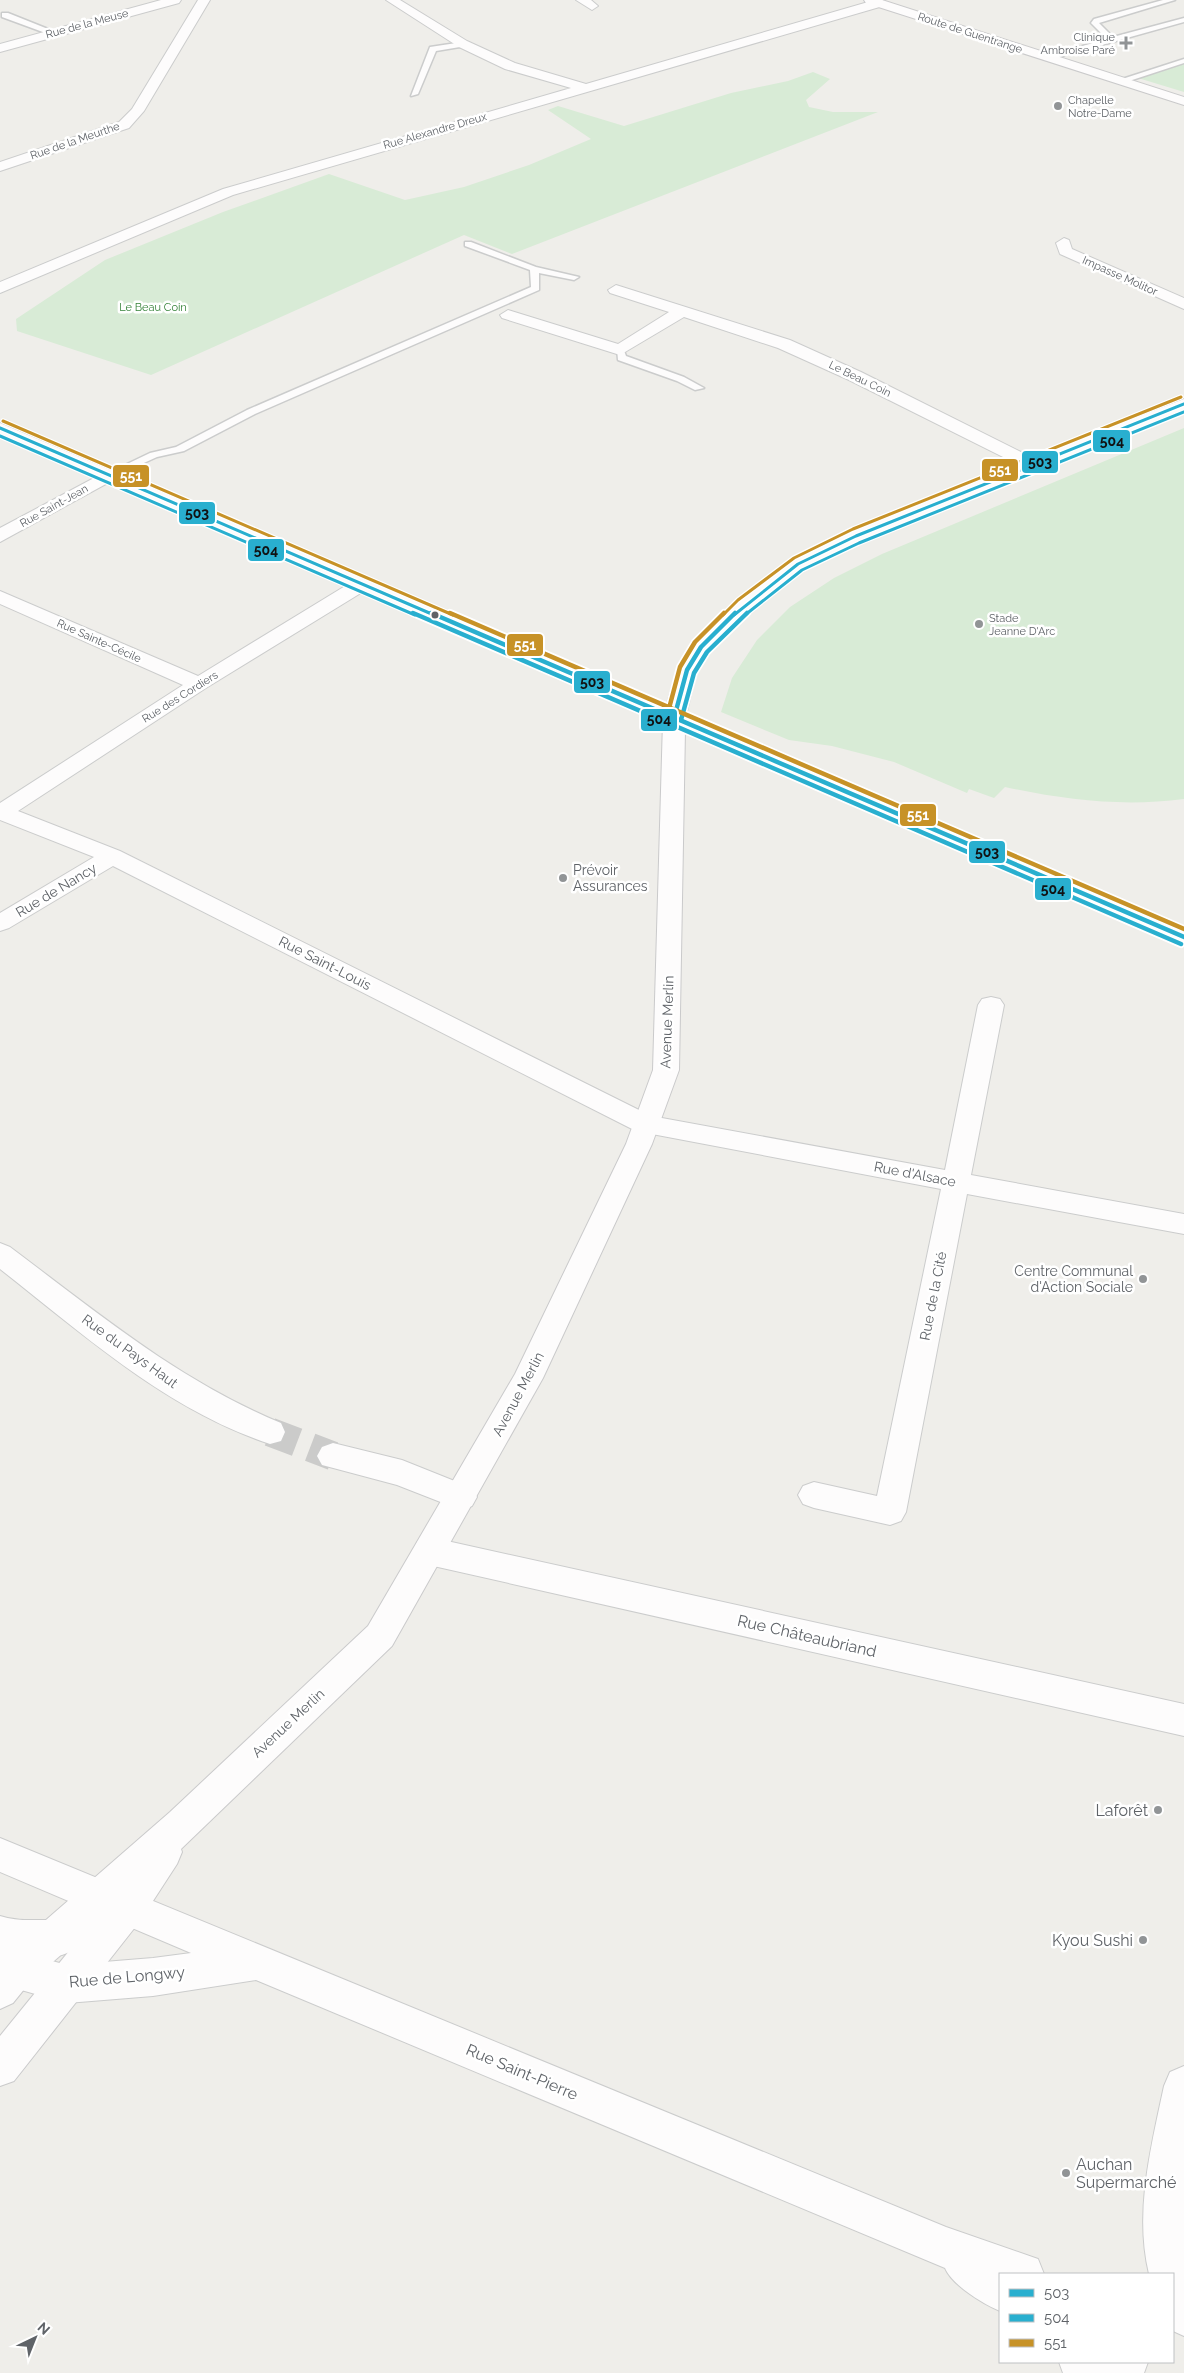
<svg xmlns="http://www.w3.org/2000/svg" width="1184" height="2373" font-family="Raleway,sans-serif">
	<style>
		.green { fill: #d8ebd6 }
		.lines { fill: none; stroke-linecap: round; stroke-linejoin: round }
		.street-tunnel { stroke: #cbcbca; stroke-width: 29; stroke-dasharray: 29 14; stroke-linecap: butt }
		.lane-casing { stroke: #cbcccc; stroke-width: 3 }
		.street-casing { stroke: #cbcccc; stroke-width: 2 }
		.secondary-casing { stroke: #cacacb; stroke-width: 2 }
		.lane { fill: #fdfcfc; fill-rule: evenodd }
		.street { fill: #fdfcfc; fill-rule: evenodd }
		.secondary { fill: #fdfcfc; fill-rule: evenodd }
		.bus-1-far1-casing { stroke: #fff; stroke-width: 5.5 }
		.bus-1-casing { stroke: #fff; stroke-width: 8 }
		.bus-2-far1-casing { stroke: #fff; stroke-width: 5.5 }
		.bus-2-casing { stroke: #fff; stroke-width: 8 }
		.bus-3-far1-casing { stroke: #fff; stroke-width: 5.5 }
		.bus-3-casing { stroke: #fff; stroke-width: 8 }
		.bus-1-far1 { stroke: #29afcf; stroke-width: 3 }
		.bus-1 { stroke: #29afcf; stroke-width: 4.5 }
		.bus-2-far1 { stroke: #29afcf; stroke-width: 3 }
		.bus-2 { stroke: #29afcf; stroke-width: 4.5 }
		.bus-3-far1 { stroke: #c79227; stroke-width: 3 }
		.bus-3 { stroke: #c79227; stroke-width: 4.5 }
		.poi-dot { fill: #919496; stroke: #fff; stroke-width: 2 }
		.bus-dot { fill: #5f6368; stroke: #fff; stroke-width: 2 }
		.labels { text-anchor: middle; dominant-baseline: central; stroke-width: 5; stroke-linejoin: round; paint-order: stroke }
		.far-street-label { font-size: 11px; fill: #5f6368; stroke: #fff }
		.far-poi-label { font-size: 11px; fill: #5f6368; stroke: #fff; text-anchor: start }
		.far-park-label { font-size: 11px; fill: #348238; stroke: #fff }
		.poi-label { font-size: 14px; fill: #5f6368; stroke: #fff; text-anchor: start }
		.street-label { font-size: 14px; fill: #5f6368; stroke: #fff }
		.near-street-label { font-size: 16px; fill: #5f6368; stroke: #fff }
		.near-poi-label { font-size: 16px; fill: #5f6368; stroke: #fff; text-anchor: end }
		.line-badge { stroke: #fff; stroke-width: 2 }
		.badge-label { font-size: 14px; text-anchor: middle; font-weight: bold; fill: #fff }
		.pale-badge-label { font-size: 14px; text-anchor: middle; font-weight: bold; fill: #111 }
	</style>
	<rect width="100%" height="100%" fill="#efeeea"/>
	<path class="green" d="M1184,63v29l-46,-14z
		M813,72l17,7 -24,21 3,7 24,5h45l-366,142 -48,-19 -313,140 -134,-44 -1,-12 89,-59 118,-48 106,-38 76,26 59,-13 65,-22 62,-26 -43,-29 10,-4 66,20 107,-33 57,-12z
		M1184,428v371c-61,8 -119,1 -179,-12l-11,11 -25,-9 -2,4 -73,-31 -62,-16 -43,-6 -68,-28 11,-34 25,-38 33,-33 44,-29 48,-24z"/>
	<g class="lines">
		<path class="street-tunnel" d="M270,1432l63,24"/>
		<defs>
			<path id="lane" d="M1163,0h12l-76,23 14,14 71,-19v4l-136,38 -7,-2 66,-19 -16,-16 3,-4z
				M2,13h6l50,20 -7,2 -49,-18z
				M463,42h3v4l-30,5 -18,43 -7,2 19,-49z
				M1184,59v4l-61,20 -7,-2z
				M465,242h6l65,25 43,10 -5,3 -35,-7v17l-284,124 -71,37 -27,6 -44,20 -4,1 -5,-3 46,-22 26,-6 71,-37 284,-123 -1,-17 -65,-24z
				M617,348h6l3,8 58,21 20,11 -9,2 -18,-9 -59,-21z"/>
			<path id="street" d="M161,0h20l-2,3 -179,49v-8z
				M198,0h12l-66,111 -15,17 -129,43v-9l119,-40 13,-13z
				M386,0h14l67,41 48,22 71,21 289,-84h7l3,3 -2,3 -650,189 -233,98v-11l223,-93 348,-101 -66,-19 -46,-22z
				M576,0h15l7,6 -6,4z
				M1064,238l5,2 3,9 112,49v11l-124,-55 -4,-11z
				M616,285l174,55 71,32 176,88 3,4 -3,4h-12l-176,-88 -71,-32 -94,-31 -64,38 -118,-37 -2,-3 8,-5 110,34 51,-32 -59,-19 -2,-3z
				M109,470l6,1 3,4 -3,4 -115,63v-14z
				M362,578l7,2 3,4 -3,4 -163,100 -188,123 102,40 531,265 294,54 33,-165 4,-6 9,-2 9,2 4,6 -33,170 213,39v20l-217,-40 -61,318 -5,9 -11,4 -76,-17 -11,-4 -5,-9 5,-9 11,-4 63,14 64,-307 -305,-58 -523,-265 -104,62 -9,3v-18l94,-56 -94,-37v-17l183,-118 -183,-81v-13l198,85 157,-96z
				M0,1243l10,4c88,66 168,133 271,176l4,9 -4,9 -11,3c-103,-34 -186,-109 -270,-175z
				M333,1443l69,17 70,28 5,9 -5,9 -11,4 -64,-25 -75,-20 -5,-9 5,-9z
				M429,1537l755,167v32l-755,-171 -11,-4 -5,-10 5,-10z
				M0,1838l946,389 92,32 6,15h-44v37c-17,-7 -48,-26 -55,-43l-689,-288 -103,16 -86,7 -67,-19v-68c26,9 52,-1 75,8l6,13 -6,13 -13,5 -21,3 26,7 86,-7 38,-5 -191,-81z
				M1184,2066v270l-11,-5v-57h-24c-15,-62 2,-127 15,-188l6,-14z
				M1059,2362h89l-4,11h-81z"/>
			<path id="secondary" d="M864,0h18l302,97v8l-318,-102z
				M1184,399v11l-321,130 -58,28 -55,42 -41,40 -12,20 -11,45 498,213v17l-499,-215 -6,340 -27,74 -109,234 -151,268 -211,203 1,3 -5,12 -37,57 -126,160 -14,5v-50l78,-96 -48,42 -17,21 -13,6v-49l170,-148 198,-186 147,-252 111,-230 27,-74 10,-349 -663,-287v-11l666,284 11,-37 17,-27 42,-41 55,-42 58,-28 176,-72z"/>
		</defs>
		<use href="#lane" class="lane-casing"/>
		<use href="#street" class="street-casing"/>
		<use href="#secondary" class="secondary-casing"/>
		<use href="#lane" class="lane"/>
		<use href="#street" class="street"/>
		<use href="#secondary" class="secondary"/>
		<defs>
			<path id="bus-1-far1" d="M0,428l434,187
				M734,615l64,-51 58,-28 328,-132"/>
			<path id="bus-1" d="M431,613l753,324
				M674,718l13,-48 14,-23 34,-34"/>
			<path id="bus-2-far1" d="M0,436l415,179
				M745,615l57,-45 57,-27 325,-131"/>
			<path id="bus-2" d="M413,613l768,331
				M681,720l13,-47 13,-21 40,-39"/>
			<path id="bus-3-far1" d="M3,421l450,194
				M723,615l15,-15 56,-42 59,-29 328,-132"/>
			<path id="bus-3" d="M450,613l734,316
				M667,716l13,-49 15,-25 29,-29"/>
		</defs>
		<use href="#bus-1-far1" class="bus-1-far1-casing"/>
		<use href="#bus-1" class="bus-1-casing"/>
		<use href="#bus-2-far1" class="bus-2-far1-casing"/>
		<use href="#bus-2" class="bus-2-casing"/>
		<use href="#bus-3-far1" class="bus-3-far1-casing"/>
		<use href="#bus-3" class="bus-3-casing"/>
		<use href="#bus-1-far1" class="bus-1-far1"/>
		<use href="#bus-1" class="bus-1"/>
		<use href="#bus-2-far1" class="bus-2-far1"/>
		<use href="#bus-2" class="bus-2"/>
		<use href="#bus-3-far1" class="bus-3-far1"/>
		<use href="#bus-3" class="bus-3"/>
	</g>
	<g class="poi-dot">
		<path d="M1123.5 35.5h5v5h5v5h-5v5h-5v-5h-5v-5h5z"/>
		<circle cx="1058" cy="106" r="5"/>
		<circle cx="979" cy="624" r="5"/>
		<circle cx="563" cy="878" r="5"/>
		<circle cx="1143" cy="1279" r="5"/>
		<circle cx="1158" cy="1810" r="5"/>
		<circle cx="1143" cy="1940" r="5"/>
		<circle cx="1066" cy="2173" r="5"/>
	</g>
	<circle class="bus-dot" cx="435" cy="615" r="4.5"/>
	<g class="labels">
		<g class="far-street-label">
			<text transform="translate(87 24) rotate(-15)">Rue de la Meuse</text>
			<text transform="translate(970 33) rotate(18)">Route de Guentrange</text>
			<text transform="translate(435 131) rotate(-16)">Rue Alexandre Dreux</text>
			<text transform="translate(75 141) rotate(-19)">Rue de la Meurthe</text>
			<text transform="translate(1120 276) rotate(24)">Impasse Molitor</text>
			<text transform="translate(860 379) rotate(26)">Le Beau Coin</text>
			<text transform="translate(54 506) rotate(-29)">Rue Saint-Jean</text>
			<text transform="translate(99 641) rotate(24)">Rue Sainte-Cécile</text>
			<text transform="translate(180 697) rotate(-32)">Rue des Cordiers</text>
		</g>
		<g class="far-poi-label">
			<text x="1115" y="37" text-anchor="end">Clinique<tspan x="1115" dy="13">Ambroise Paré</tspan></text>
			<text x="1068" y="100">Chapelle<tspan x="1068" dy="13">Notre-Dame</tspan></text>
			<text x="989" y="618">Stade<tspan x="989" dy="13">Jeanne D'Arc</tspan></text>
		</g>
		<g class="far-park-label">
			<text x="153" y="307">Le Beau Coin</text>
		</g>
		<g class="poi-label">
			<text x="573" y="870">Prévoir<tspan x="573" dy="16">Assurances</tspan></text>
			<text x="1133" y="1271" text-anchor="end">Centre Communal<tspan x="1133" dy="16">d'Action Sociale</tspan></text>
		</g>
		<g class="street-label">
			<text transform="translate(56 890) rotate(-31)">Rue de Nancy</text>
			<text transform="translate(325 963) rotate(27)">Rue Saint-Louis</text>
			<text transform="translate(667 1022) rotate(-88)">Avenue Merlin</text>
			<text transform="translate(915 1174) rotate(11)">Rue d'Alsace</text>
			<text transform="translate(933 1296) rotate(-79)">Rue de la Cité</text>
			<text transform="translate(130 1351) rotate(36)">Rue du Pays Haut</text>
			<text transform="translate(518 1394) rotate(-62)">Avenue Merlin</text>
			<text transform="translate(288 1723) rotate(-43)">Avenue Merlin</text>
		</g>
		<g class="near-street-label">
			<text transform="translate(807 1636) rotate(13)">Rue Châteaubriand</text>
			<text transform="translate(127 1977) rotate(-5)">Rue de Longwy</text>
			<text transform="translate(522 2072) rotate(23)">Rue Saint-Pierre</text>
		</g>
		<g class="near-poi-label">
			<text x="1148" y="1810">Laforêt</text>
			<text x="1133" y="1940">Kyou Sushi</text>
			<text x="1076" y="2164" text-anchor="start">Auchan<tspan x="1076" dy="18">Supermarché</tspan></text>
		</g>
	</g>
	<g class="line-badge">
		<rect x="1092" y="429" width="39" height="24" rx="5" fill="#29afcf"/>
		<rect x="1021" y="450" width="38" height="24" rx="5" fill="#29afcf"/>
		<rect x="981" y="458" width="38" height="24" rx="5" fill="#c79227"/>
		<rect x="112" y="464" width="38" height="24" rx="5" fill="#c79227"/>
		<rect x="178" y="501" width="38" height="24" rx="5" fill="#29afcf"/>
		<rect x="247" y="538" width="38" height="24" rx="5" fill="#29afcf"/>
		<rect x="506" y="633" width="38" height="24" rx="5" fill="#c79227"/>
		<rect x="573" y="670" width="38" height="24" rx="5" fill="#29afcf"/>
		<rect x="640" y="708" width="38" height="24" rx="5" fill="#29afcf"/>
		<rect x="899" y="803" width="38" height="24" rx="5" fill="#c79227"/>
		<rect x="968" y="840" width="38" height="24" rx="5" fill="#29afcf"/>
		<rect x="1034" y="877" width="38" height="24" rx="5" fill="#29afcf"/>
	</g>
	<g class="badge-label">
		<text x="1000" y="475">551</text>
		<text x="131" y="481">551</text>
		<text x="525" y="650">551</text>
		<text x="918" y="820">551</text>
	</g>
	<g class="pale-badge-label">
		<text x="1112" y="446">504</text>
		<text x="1040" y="467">503</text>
		<text x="197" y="518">503</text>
		<text x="266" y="555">504</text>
		<text x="592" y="687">503</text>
		<text x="659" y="724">504</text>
		<text x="987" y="857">503</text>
		<text x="1053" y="894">504</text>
	</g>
	<rect x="999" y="2273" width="175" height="90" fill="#ffffff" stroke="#bfc1c3"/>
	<rect x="1009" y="2289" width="25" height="8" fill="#29afcf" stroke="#bfc1c3"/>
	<text x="1044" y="2298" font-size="15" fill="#5f6368">503</text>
	<rect x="1009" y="2314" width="25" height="8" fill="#29afcf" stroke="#bfc1c3"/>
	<text x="1044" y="2323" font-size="15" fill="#5f6368">504</text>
	<rect x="1009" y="2339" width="25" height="8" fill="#c79227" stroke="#bfc1c3"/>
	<text x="1044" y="2348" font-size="15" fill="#5f6368">551</text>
	<g transform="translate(35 2338) rotate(43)" stroke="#ffffff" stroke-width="4" paint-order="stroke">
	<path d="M0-4L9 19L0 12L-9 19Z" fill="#5f6368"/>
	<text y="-8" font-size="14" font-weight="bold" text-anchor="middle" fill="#5f6368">N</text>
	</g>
</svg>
